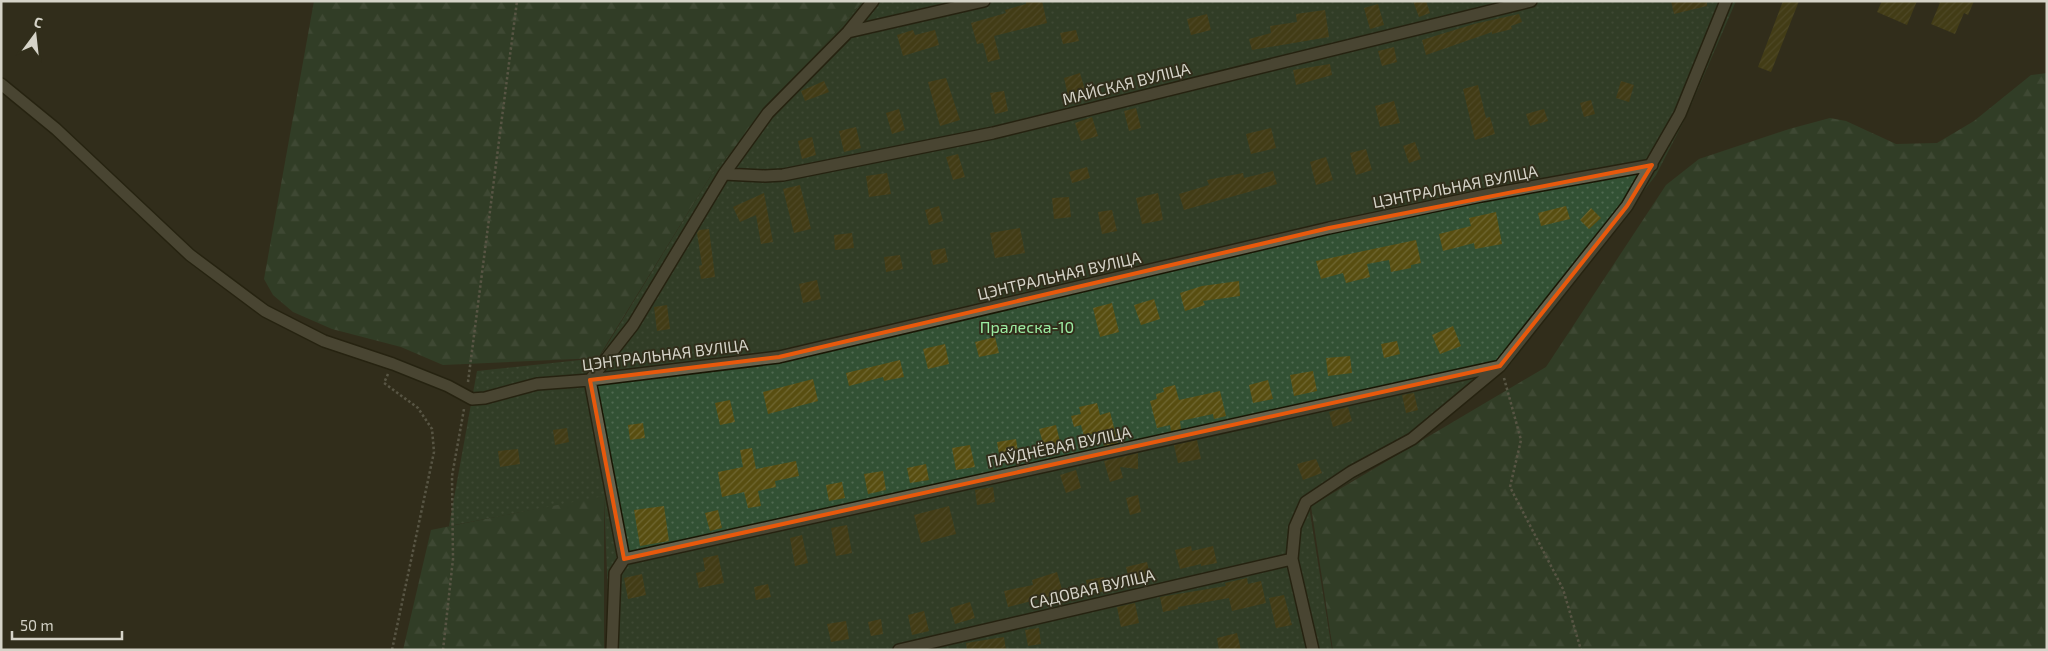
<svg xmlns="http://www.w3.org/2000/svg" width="2048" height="651" font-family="'Exo 2',sans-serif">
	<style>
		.forest { fill: url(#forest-firs) }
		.garden { fill: url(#garden-dots) }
		.building { fill: url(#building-hatch) }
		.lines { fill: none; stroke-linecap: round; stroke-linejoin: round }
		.street-casing { stroke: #191604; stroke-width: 14 }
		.path { stroke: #888677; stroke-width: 2.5; stroke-dasharray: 2.5 2.5; stroke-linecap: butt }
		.street { stroke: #67634e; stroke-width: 11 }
		.marked { fill: none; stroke: #e8590c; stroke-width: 4; stroke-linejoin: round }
		.labels { text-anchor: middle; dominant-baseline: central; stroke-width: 4; stroke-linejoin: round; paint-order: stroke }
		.street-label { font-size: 16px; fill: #d5d3c8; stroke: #312e1b }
		.park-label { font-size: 16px; fill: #9ceca2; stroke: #312e1b }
	</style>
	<defs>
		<pattern id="forest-firs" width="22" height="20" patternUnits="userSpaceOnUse" patternTransform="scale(1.25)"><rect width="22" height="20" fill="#325134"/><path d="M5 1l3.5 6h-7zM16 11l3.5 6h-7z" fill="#4f6950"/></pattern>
		<pattern id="garden-dots" width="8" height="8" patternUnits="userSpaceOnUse" patternTransform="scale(1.25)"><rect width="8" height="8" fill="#325134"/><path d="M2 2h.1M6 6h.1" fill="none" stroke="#4f6950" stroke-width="1.8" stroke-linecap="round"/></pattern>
		<pattern id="building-hatch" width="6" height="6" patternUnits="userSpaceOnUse" patternTransform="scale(1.25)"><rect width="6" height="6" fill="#584e11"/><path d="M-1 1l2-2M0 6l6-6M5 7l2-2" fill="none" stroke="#6f6732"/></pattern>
	</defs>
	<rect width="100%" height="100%" fill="#312e1b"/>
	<path class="forest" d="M314,1h549l-150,171 -115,186 -155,7 -42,-18 -69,-18 -39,-17 -20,-17 -9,-16z
		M2047,73v577h-714l-22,-144 235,-139 120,-182 33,-26 90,-30 41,-11 16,3 50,23 41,-1 37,-22 57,-46z
		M604,495v155h-201l28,-120z"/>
	<path class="garden" d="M863,1h873l-50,116 -30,58 -148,192 -95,75 -104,65 23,143h-722l-6,-154 -155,30 28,-155 122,-13 114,-186z"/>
	<path class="building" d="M1026,1h16l5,22 -53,13 6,23 -12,3 -5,-19 -6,1 -6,-21 35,-10 -1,-3 21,-6z
		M1413,1h13l4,12 -11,4z
		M1671,1h36v5l-33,8z
		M1783,1h16l-28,71 -13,-5z
		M1882,1h35l-10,24 -30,-13z
		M1936,1h38l-6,14 -4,-2 -9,21 -24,-10 9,-21z
		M1378,4l6,21 -14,4 -6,-21z
		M1325,10l4,27 -77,13 -3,-11 22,-6 -1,-7 27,-4 -1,-8z
		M1207,14l4,16 -20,5 -4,-16z
		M1519,14l3,8 -11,4 1,3 -20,5v-2l-66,23 -4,-15 52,-16z
		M913,30l2,5 20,-5 4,15 -36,11 -6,-21z
		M1076,30l3,11 -16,3 -3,-11z
		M1394,47l3,15 -15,4 -4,-15z
		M1330,64l2,11 -36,10 -3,-15z
		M1080,73l5,17 -17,5 -4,-17z
		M946,78l14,42 -20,6 -12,-44z
		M824,81l5,11 -24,9 -4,-10z
		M1621,81l13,4 -5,17 -13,-4z
		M1478,85l8,33 4,-1 5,17 -20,6 -12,-51z
		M1004,91l4,20 -13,3 -5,-21z
		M1591,100l4,14 -11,3 -4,-14z
		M1394,101l6,22 -20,4 -5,-21z
		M1136,108l5,20 -12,3 -5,-20z
		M899,109l6,21 -13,4 -6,-21z
		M1544,109l4,12 -18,5 -4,-12z
		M1092,117l6,19 -17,5 -6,-18z
		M856,127l5,21 -17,4 -5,-21z
		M1271,128l5,20 -25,6 -5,-20z
		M812,137l4,18 -14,4 -4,-18z
		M1415,142l6,17 -12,4 -6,-17z
		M1366,149l6,21 -16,5 -6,-22z
		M958,154l7,23 -12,3 -7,-23z
		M1326,157l7,23 -17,5 -6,-23z
		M1087,167l3,11 -18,5 -3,-11z
		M1273,171l4,13 -93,26 -5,-16 30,-9 -2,-5 36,-7 1,5z
		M887,173l4,21 -22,3 -3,-21z
		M800,185l11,44 -17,4 -11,-44z
		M764,193l9,49 -12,2 -5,-29 -16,7 -7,-15z
		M1158,193l5,27 -21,4 -6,-26z
		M1069,197l2,20 -17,2 -2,-21z
		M939,206l4,15 -14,4 -4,-15z
		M1566,206l4,13 -29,7 -3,-13z
		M1591,208l10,10 -12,11 -9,-9z
		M1112,210l5,21 -15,3 -4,-22z
		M1496,212l6,32 -27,5 -1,-6 -31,8 -4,-17 32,-8 -2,-8z
		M1020,228l5,25 -30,5 -5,-25z
		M709,229l6,48 -14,2 -2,-13 3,-1 -5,-32 2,-3z
		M852,233l2,15 -19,2 -1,-15z
		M1416,240l5,23 -10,2v3l-20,4 -2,-12 -22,4 3,13 -24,6 -3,-10 -22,6 -5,-18z
		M945,248l3,14 -15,3 -3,-14z
		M900,255l3,14 -17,3 -2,-15z
		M817,280l4,19 -18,4 -4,-19z
		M1239,281l1,15 -37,5 2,4 -20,6 -5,-18 22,-7z
		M1154,299l6,20 -19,6 -7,-20z
		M1112,303l7,29 -19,5 -7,-29z
		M667,305l3,24 -13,2 -3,-24z
		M1453,326l8,20 -21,8 -8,-19z
		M995,337l4,16 -20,4 -4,-15z
		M1397,341l3,13 -16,4 -3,-14z
		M945,344l4,20 -21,5 -5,-20z
		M1350,356l2,17 -24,3 -2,-18z
		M900,360l4,17 -20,4 -1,-4 -34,9 -3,-13z
		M1313,371l4,20 -23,5 -4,-21z
		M813,379l5,22 -50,13 -5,-22z
		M1268,380l5,19 -20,4 -4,-18z
		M1175,385l4,15 41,-9 6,25 -12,3 -1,-5 -33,7 1,8 -10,2 -1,-6 -13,3 -7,-27 7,-2 -1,-5 8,-2 -1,-4z
		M1414,393l4,17 -12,3 -4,-18z
		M730,400l5,22 -15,3 -5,-22z
		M1097,403l3,12 10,-3 8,31 -14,3 -3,-14 -17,4 -3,-11 -7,2 -3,-11 10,-2 -2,-7z
		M1348,407l4,14 -19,6 -4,-15z
		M643,423l2,15 -15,2 -2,-15z
		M1056,425l5,21 -16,4 -6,-21z
		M567,428l2,14 -14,3 -2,-15z
		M1016,439l3,18 -19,3 -3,-18z
		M1197,440l4,19 -23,4 -4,-18z
		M970,445l5,22 -19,3 -4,-22z
		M752,448l4,21 40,-8 3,15 -24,5 1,6 -18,4 3,15 -13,2 -4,-16 -22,5 -4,-25 25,-5 -3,-17z
		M518,449l2,15 -20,3 -2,-16z
		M1138,453v16l-18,-2 3,11 -13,4 -6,-21z
		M1316,459l6,14 -19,7 -6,-16z
		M926,464l3,16 -19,3 -3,-15z
		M1076,470l5,18 -15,5 -6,-18z
		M883,471l3,19 -18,4 -4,-20z
		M842,482l3,16 -16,3 -3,-16z
		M993,487l2,15 -18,3 -2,-15z
		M1138,495l3,17 -11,3 -4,-17z
		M664,506l5,35 -29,5 -6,-36z
		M949,506l7,28 -35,9 -7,-28z
		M718,510l4,18 -12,3 -5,-18z
		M847,525l5,28 -16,3 -5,-28z
		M802,535l6,28 -13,3 -5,-28z
		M1191,546l1,5 21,-5 4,17 -16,3v-2l-21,5 -5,-19z
		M718,555l6,28 -25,5 -3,-15 9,-2 -2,-13z
		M1147,562l4,17 -21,5 -4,-17z
		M1057,572l6,21 -55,14 -4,-16 29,-6 -1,-5z
		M642,574l4,21 -18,4 -4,-21z
		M1104,577l2,14 -18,3 -2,-14z
		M1247,578l1,6 13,-3 5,22 -34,8 -3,-13 -51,9v2l-15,3 -3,-15 66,-11 -1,-3z
		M768,584l3,13 -15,3 -2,-13z
		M1284,595l8,30 -16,3 -7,-30z
		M970,602l5,16 -20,6 -5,-16z
		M1135,603l4,20 -18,4 -4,-20z
		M924,611l5,20 -17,4 -4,-20z
		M881,619l2,15 -12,2 -3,-14z
		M846,621l3,18 -18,3 -4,-18z
		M1039,628l2,16 -13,2 -3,-16z
		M1237,633l4,17h-22l-2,-12z
		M1004,637l2,13h-39l-1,-7z"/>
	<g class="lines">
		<defs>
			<path id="street" d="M848,32l136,-31
				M1,84l55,45 134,126 75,56 59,30 69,23 55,22 24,13 13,-1 52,-14 53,-4 189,-23 550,-129 152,-32 171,-31
				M724,174l41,2 18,-1 210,-42 538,-132
				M624,559l876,-193
				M612,650l3,-77 9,-14 -34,-179 43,-55 91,-151 44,-61 80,-81 25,-31
				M899,650l393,-91
				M1313,650l-21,-91 3,-32 11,-25 45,-30 61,-33 88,-73 127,-160 53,-92 46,-113"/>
		</defs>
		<use href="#street" class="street-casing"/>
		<path class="path" d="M388,374l-4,9 34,25 14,21 2,23 -42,198
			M1504,378l17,62 -11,47 53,102 18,61
			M468,382l49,-381
			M443,650l10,-91 -1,-83 12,-67"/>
		<use href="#street" class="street"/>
	</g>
	<path d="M0 0H2048V651H0ZM1652,165l-25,41 -127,160 -876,193 -34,-179 189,-23 550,-129z" fill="#312e1b" fill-opacity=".55" fill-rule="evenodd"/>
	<path class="marked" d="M1652,165l-25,41 -127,160 -876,193 -34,-179 189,-23 550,-129z"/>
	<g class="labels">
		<g class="street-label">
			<text transform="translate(1126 83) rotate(-14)">МАЙСКАЯ ВУЛІЦА</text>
			<text transform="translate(1455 186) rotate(-11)">ЦЭНТРАЛЬНАЯ ВУЛІЦА</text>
			<text transform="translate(1059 275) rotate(-13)">ЦЭНТРАЛЬНАЯ ВУЛІЦА</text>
			<text transform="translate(665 354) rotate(-7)">ЦЭНТРАЛЬНАЯ ВУЛІЦА</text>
			<text transform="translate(1059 446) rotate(-12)">ПАЎДНЁВАЯ ВУЛІЦА</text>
			<text transform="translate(1092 588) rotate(-13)">САДОВАЯ ВУЛІЦА</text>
		</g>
		<g class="park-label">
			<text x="1027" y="326">Пралеска-10</text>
		</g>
	</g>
	<rect width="2048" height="651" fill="none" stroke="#d5d3c8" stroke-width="5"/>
	<g transform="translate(35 35) rotate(15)" stroke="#312e1b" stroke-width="4" paint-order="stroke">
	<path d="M0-4L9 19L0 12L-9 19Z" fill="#d5d3c8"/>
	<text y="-8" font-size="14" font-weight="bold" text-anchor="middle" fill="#d5d3c8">С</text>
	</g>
	<path d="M12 631v8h110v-8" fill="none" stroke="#d5d3c8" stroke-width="2.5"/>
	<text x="20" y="631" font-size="15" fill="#d5d3c8" stroke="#312e1b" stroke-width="4" paint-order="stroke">50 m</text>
</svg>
